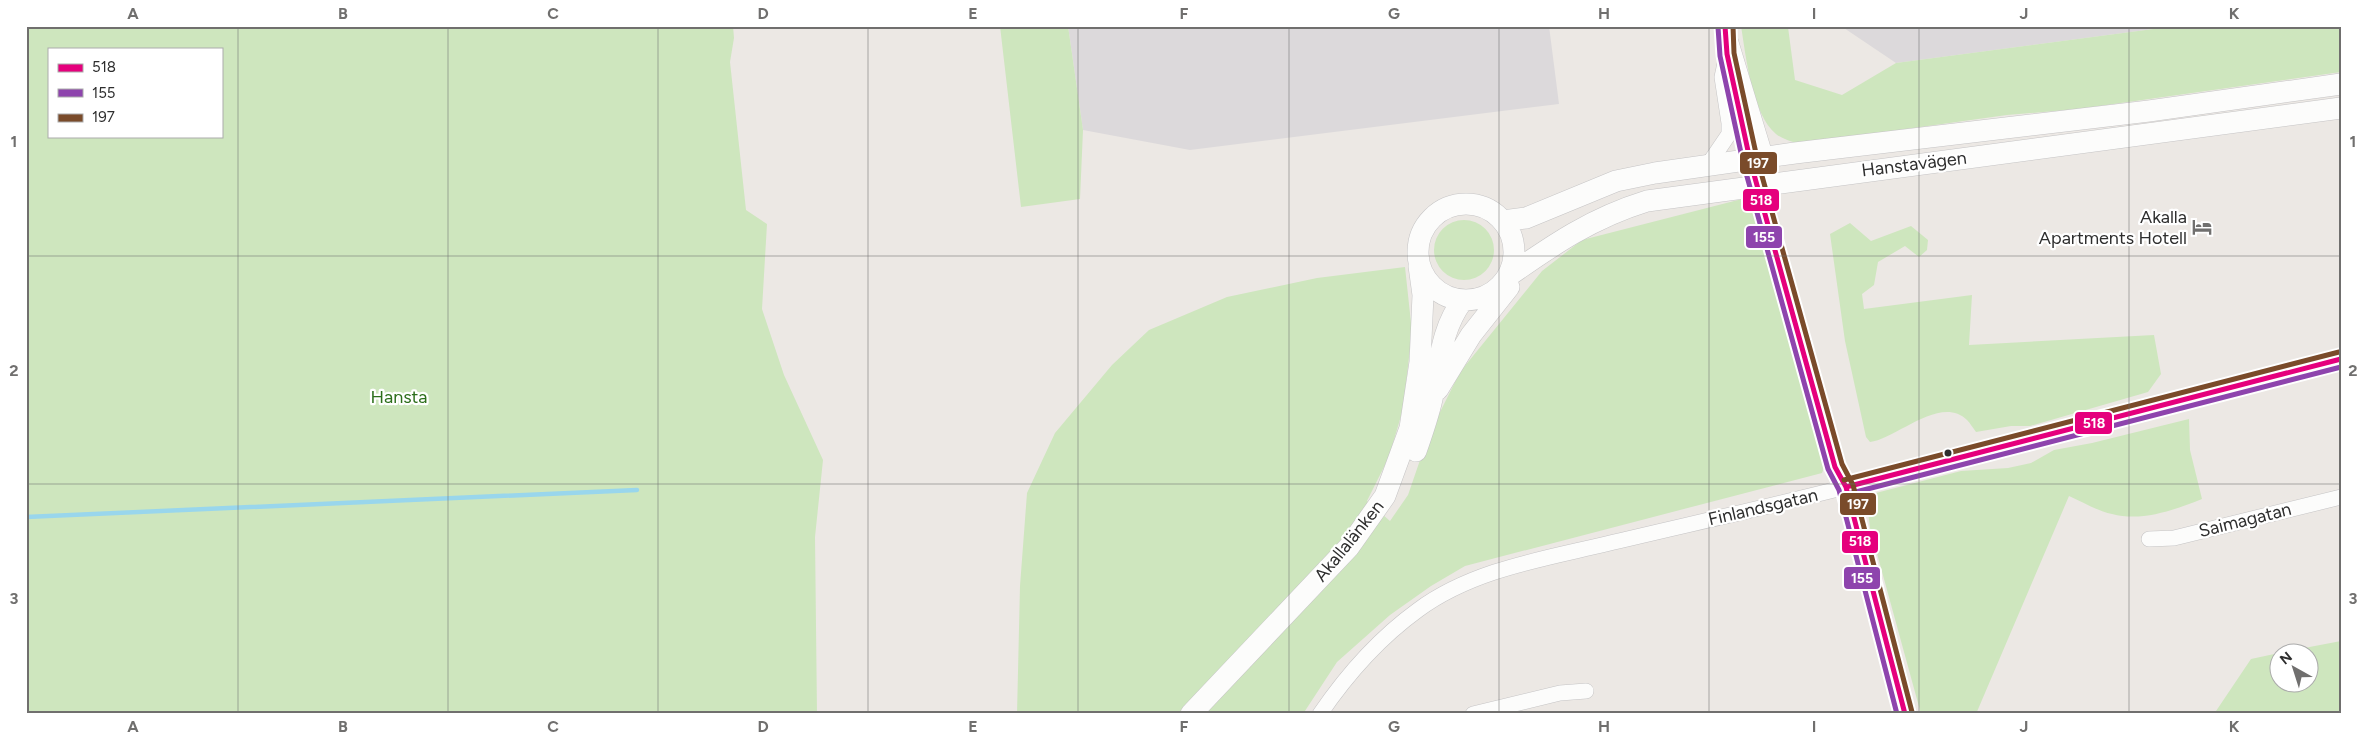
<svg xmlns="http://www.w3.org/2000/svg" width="2367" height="740" font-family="Figtree,sans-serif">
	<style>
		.industrial { fill: #dcd9db }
		.green { fill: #cee6be; fill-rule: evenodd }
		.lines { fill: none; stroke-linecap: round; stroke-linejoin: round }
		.stream { stroke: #99d6ec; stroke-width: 4.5 }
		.street-casing { stroke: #c5c4c5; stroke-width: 16 }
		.secondary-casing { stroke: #c5c4c5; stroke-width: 22 }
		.street { stroke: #fcfcfb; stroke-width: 15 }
		.secondary { stroke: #fcfcfb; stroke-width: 21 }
		.bus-1-casing { stroke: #fff; stroke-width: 9 }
		.bus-2-casing { stroke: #fff; stroke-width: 9 }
		.bus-3-casing { stroke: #fff; stroke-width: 9 }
		.bus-1 { stroke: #e5007d; stroke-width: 5 }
		.bus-2 { stroke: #8e44ad; stroke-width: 5 }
		.bus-3 { stroke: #7a4b2a; stroke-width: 5 }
		.grid { fill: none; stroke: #706f6e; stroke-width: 1; stroke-opacity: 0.55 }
		.bus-dot { fill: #2e2e2e; stroke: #fff; stroke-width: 2 }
		.labels { text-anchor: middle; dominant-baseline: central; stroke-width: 4.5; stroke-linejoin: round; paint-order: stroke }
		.street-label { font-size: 18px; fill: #2e2e2e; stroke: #fff }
		.poi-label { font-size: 18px; fill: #2e2e2e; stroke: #fff; text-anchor: end }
		.park-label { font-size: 18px; fill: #2c6e1b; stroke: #fff }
		.line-badge { stroke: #fff; stroke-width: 2 }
		.badge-label { font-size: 14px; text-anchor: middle; font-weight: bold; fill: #fff }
		.neatline { fill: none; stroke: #706f6e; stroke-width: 2 }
		.grid-label { font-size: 16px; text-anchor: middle; font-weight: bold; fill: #706f6e }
	</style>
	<rect width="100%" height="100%" fill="#ece8e4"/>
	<path class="industrial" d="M1068,26h481l10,78 -369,46 -107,-20z
		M1841,26h335l-280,37z"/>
	<path class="green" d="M26,26h707l1,12 -4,24 16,148 21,14 -5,85 22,66 39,85 -8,77 2,177h-791zM49,49h172v87h-172z
		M1000,26h68l15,104 -3,69 -59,8z
		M1741,26l47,1 7,53 47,15 54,-32 280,-37h165v46l-263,37 -71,6 -209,29c-7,-3 -16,-5 -22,-10 -24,-20 -30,-77 -35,-108z
		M1742,199l14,12 71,249 -5,13 -357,93 -34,20 -41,29 -53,47 -34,52h-286l3,-128 7,-93 28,-60 57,-68 37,-35 78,-33 90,-19 88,-11 7,65 -9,77 -14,48 -22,44 23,20 18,-26 21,-61 31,-62 82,-101 40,-31z
		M1434 250a30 30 0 1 1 60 0a30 30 0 1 1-60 0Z
		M1850,223l21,18 40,-15 17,14 -1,10 -8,7 -14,-11 -27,16 -4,23 -12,9 2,15 108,-14 -3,50 185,-10 7,39 -13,18 -118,34h-19l-35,6c-3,-4 -6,-9 -9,-12 -27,-26 -72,20 -97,22l-4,-5 -21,-96 -15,-107z
		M2189,419l1,31 12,49c-28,11 -60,23 -90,15 -15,-3 -29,-12 -43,-18l-93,218h-55l-51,-186 -3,-25 5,-9 89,-23 47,-3 23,-5 23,-13 38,-7z
		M2341,641v73h-127l37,-55 28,-6 1,29h30v-30h-26z"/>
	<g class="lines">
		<path class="stream" d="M26,517l611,-27"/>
		<defs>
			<path id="street" d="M1726,26l40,132
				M1731,72l19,88
				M1705,166l7,-7 17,-25v-11l-7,-46 5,-23
				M2149,539l25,-1 167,-41
				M1320,714c28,-41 58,-75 98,-104 54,-40 125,-51 188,-66 80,-19 161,-37 240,-57l59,227
				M1473,714l87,-21 26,-2"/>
			<path id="secondary" d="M1753,171l82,296 11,20
				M1418 252a48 48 0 1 1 96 0a48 48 0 1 1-96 0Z
				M1503,221l23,-3 90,-37 39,-8 140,-20 354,-42 192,-27
				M1507,277c47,-33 85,-59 140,-76l694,-93
				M1438,389l33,-54 38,-48
				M1416,451c6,-17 12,-34 16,-52 8,-34 8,-69 31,-99
				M1846,487l495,-128
				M1191,714l158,-167 36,-51 25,-68 10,-66 3,-67 -4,-29"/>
		</defs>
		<use href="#street" class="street-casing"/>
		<use href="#secondary" class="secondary-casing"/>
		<use href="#street" class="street"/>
		<use href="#secondary" class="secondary"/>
		<defs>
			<path id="bus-1" d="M1725,26l2,28 23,106 85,307 11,20 59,227
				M1846,487l495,-128"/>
			<path id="bus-2" d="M1718,27l2,29 23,106 85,307 11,21 58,224
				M1848,494l493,-127"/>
			<path id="bus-3" d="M1733,26l1,27 23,105 85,306 11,21 59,227
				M1844,480l495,-128"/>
		</defs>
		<use href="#bus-1" class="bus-1-casing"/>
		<use href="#bus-2" class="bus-2-casing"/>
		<use href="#bus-3" class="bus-3-casing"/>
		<use href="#bus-1" class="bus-1"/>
		<use href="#bus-2" class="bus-2"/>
		<use href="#bus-3" class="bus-3"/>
	</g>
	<path class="grid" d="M238,26v688M448,26v688M658,26v688M868,26v688M1078,26v688M1289,26v688M1499,26v688M1709,26v688M1919,26v688M2129,26v688M26,256h2315M26,484h2315"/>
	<defs>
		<symbol id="hotel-bare" viewBox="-9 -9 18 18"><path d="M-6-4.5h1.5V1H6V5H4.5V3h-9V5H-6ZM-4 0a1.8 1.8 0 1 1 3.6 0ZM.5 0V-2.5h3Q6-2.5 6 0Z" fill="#706f6e" stroke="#fff" stroke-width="2.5" paint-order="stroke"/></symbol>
	</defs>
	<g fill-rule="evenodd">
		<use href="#hotel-bare" x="2188" y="213" width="28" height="28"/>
	</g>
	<circle class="bus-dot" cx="1948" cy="453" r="4.5"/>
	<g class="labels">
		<g class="street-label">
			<text transform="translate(1914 164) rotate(-7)">Hanstavägen</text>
			<text transform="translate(1763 507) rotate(-13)">Finlandsgatan</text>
			<text transform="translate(2245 520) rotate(-14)">Saimagatan</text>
			<text transform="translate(1349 541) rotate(-51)">Akallalänken</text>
		</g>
		<g class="poi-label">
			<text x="2187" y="217">Akalla<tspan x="2187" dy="21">Apartments Hotell</tspan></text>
		</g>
		<g class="park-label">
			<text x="399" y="397">Hansta</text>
		</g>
	</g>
	<g class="line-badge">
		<rect x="1739" y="151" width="39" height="24" rx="5" fill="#7a4b2a"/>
		<rect x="1742" y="188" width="38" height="24" rx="5" fill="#e5007d"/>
		<rect x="1745" y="225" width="38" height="24" rx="5" fill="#8e44ad"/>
		<rect x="2074" y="411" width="39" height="24" rx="5" fill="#e5007d"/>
		<rect x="1839" y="492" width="38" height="24" rx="5" fill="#7a4b2a"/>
		<rect x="1841" y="530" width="38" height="24" rx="5" fill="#e5007d"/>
		<rect x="1843" y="566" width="38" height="24" rx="5" fill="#8e44ad"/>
	</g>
	<g class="badge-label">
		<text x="1758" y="168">197</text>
		<text x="1761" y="205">518</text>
		<text x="1764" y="242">155</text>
		<text x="2094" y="428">518</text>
		<text x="1858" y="509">197</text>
		<text x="1860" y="546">518</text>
		<text x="1862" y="583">155</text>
	</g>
	<rect width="2367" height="740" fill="none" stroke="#ffffff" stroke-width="55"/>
	<rect x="48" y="48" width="175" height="90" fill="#ffffff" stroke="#ababab"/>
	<rect x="58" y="64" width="25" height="8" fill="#e5007d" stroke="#ababab"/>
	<text x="92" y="72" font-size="15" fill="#2e2e2e">518</text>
	<rect x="58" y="89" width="25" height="8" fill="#8e44ad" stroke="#ababab"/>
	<text x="92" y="98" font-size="15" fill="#2e2e2e">155</text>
	<rect x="58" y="114" width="25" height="8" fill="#7a4b2a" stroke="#ababab"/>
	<text x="92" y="122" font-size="15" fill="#2e2e2e">197</text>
	<g transform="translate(2294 668) rotate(321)"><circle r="24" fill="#ffffff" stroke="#ababab"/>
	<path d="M0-4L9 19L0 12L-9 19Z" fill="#706f6e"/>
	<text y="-8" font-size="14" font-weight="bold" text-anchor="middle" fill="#2e2e2e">N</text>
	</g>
	<rect x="28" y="28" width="2312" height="684" class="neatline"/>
	<g class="grid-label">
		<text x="133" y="19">A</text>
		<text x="343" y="19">B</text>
		<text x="553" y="19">C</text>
		<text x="763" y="19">D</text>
		<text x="973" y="19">E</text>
		<text x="1184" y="19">F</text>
		<text x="1394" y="19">G</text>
		<text x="1604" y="19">H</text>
		<text x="1814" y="19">I</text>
		<text x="2024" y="19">J</text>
		<text x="2234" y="19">K</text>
		<text x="14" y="147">1</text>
		<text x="2353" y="147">1</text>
		<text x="14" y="376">2</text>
		<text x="2353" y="376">2</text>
		<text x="14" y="604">3</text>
		<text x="2353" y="604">3</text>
		<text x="133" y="732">A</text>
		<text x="343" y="732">B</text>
		<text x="553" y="732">C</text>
		<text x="763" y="732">D</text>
		<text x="973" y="732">E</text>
		<text x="1184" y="732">F</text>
		<text x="1394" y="732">G</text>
		<text x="1604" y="732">H</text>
		<text x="1814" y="732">I</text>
		<text x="2024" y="732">J</text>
		<text x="2234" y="732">K</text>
	</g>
</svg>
